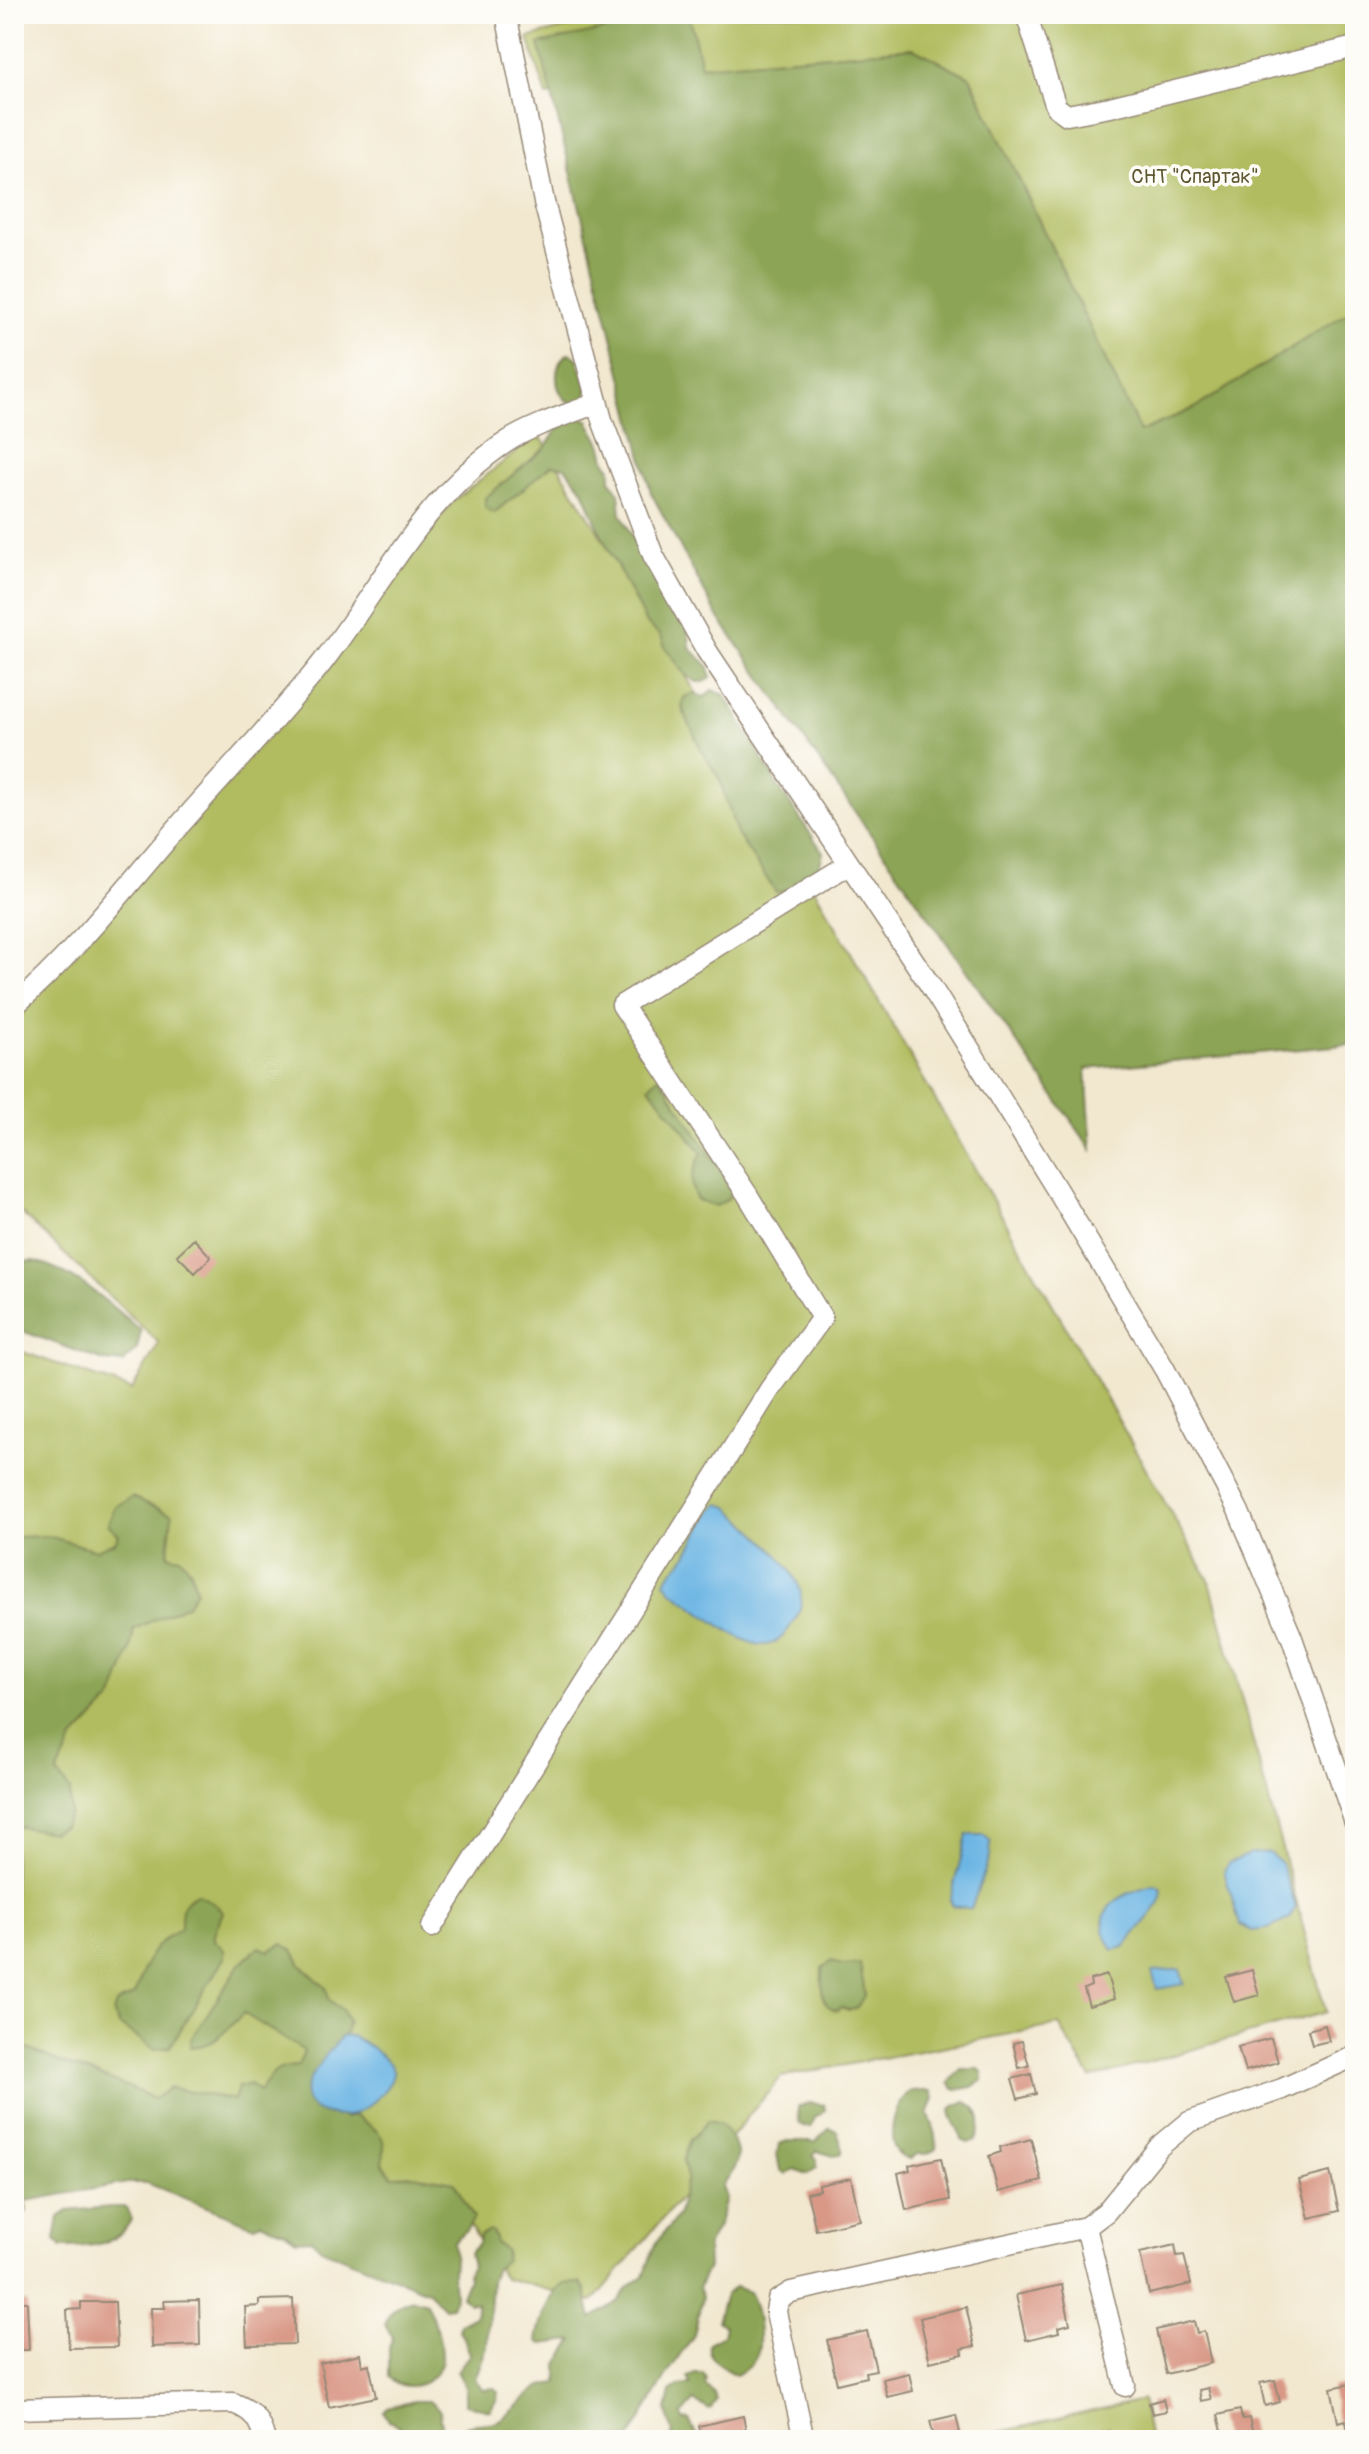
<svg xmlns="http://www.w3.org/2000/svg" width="1369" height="2454" font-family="Pangolin,sans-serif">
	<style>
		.green { fill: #b0bc5e; stroke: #76733e; stroke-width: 2 }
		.forest { fill: #8ca455; stroke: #64673a; stroke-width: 2 }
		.water { fill: #6cb5e4; stroke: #547081; stroke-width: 2 }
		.building { fill: #d99886 }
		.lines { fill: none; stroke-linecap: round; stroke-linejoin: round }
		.minor-casing { stroke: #968977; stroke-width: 23 }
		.minor { stroke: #fff; stroke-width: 20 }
		.labels { text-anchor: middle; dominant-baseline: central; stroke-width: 7; stroke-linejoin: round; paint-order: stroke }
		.park-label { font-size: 20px; fill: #5e5631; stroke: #fdfcf7 }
	</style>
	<rect width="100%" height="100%" fill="#fdfcf7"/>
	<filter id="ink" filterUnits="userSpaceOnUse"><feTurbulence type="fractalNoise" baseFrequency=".0125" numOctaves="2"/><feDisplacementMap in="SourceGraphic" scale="16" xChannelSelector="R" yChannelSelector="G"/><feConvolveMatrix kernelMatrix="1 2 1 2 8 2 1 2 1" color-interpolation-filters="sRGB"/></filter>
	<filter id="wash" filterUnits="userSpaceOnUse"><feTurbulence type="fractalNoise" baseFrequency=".006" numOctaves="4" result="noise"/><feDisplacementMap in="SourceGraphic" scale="32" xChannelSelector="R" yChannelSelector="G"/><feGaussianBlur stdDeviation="1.8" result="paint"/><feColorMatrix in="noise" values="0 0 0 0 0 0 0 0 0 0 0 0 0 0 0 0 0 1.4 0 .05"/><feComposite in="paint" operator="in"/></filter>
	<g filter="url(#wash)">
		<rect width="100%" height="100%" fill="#f2e8d0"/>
		<path class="green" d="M618,14h737v294l-160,100 -55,24 -170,-355 -57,-29 -212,18 -154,30 -19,-58z
			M539,434l260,428 277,483 134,237 116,430 -235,66 -32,-53 -278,52 -188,225 -89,-24 -49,-76 -441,-149v-704l118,41 27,-47 -145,-137v-204l316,-337 122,-163z
			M1142,2400l8,40h-158l-1,-6z"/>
		<path class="forest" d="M676,14h13l12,52 212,-18 57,29 170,355 55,-24 160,-100v736l-269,25 6,81 -375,-535 -66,-122 -112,-449z
			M570,353l8,6 10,32 -6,11 -5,4c-3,-2 -10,-5 -12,-7 -12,-13 -11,-39 5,-46z
			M579,417l9,3c4,9 9,15 13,24 5,10 0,14 10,24v13l8,12 2,21 38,73c19,13 31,39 31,61l19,19 2,11 -7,4h-7l-11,-7 -21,-28 -4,-11 -15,-13 -44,-87 -19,-46 -18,-23 -13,-2 -58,48 -9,-6v-9l60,-50 13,-20z
			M712,690l13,5 54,93 44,64c-6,32 -18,33 -47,40l-39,-58 -17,-54 -19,-31 -19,-41 2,-11 11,-3 10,3z
			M659,1076l74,114 -6,10 -11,6 -19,-6c-10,-17 -3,-31 5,-47l-53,-67z
			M35,1261c43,12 72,42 106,70l-4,18 -14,14 -19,-2 -90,-33v-66z
			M132,1497l40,17 -4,41 12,2 11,14 5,19 -9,15 -53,24 -4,22 -17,47 -41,43 -15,33 13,16v24l-6,12 -11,6 -39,-6v-289l34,-1 48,14 19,-8 4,-7 -11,-11 7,-17z
			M198,1894l18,11 7,7 -9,22v6l10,10v8l-54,89 -16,2 -35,-24 -6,-12 3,-9c5,-4 13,-5 17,-9 4,-2 12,-33 18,-41 8,-12 18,-18 30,-26 0,-17 -1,-28 17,-34z
			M283,1944l10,6 8,15 25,23 3,12 13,10 6,12 -3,12 -16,19 4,53 11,12 12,-2c22,15 33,19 26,48l10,12 22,-1 40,7 20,36 -8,13 -13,11c3,13 0,20 0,33 -1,15 4,16 -2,32l-7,1 -16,-17 -107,-42 -10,-10 -15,1 -13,-9 -23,-9 -6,4 -107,-43h-20l-101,18 1,10 -8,11 -5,2v-182c45,24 95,33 140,57l16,-11 64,12 4,-13 12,-3 10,8c13,-20 14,-25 39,-26l5,-15 -61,-38c-15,16 -30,34 -53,34l1,-8 50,-76 18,-16 10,4z
			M832,1961l9,4 19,-1 5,30 -9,15 -8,1 -7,-3 -3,3c-20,-2 -16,-26 -16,-42z
			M961,2069h18l4,4v7l-11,7 -17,3 -6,-7z
			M911,2091h20l3,7 -6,16c6,13 10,22 8,35l-9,5h-10l-6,5c-29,0 -21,-54 0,-68z
			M966,2102c16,8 17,22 10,38l-8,3 -6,-3c-2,-11 -10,-17 -12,-29l5,-6z
			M809,2103l15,2 1,6 -10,6 -4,10h-7l-5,-4 -1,-16z
			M708,2121l13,3c20,28 23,33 1,62l4,13 -8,27 -11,21 1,20 -10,21 4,9 -8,38 -26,38 -39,67h-170l-1,-9c11,-11 27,-4 42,-11 15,-8 25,-24 40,-33 5,-2 12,-3 18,-4v-19l16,-24 -32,4 -5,-3c1,-12 13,-47 23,-54 6,-5 12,-4 20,-4l5,6 7,29 27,-17 8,-13 17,-12 11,-32 22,-27 10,-40 -4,-16 7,-21z
			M830,2128l7,3 5,16v6l-8,3 -17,-5 -5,5 5,5v6l-9,7 -14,-5 -8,5 -6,-4 -3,-16 2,-10 8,-3h29z
			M110,2207h16l5,13c-14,26 -42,27 -69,27l-7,-7 4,-23 9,-6z
			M489,2231l4,2 3,10 10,8 -1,9 -9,8 -5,14 -4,64 -12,33 8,11 11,-2 4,3 -1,8 -7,11 -25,-6v-18l-8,-15 13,-17 -6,-16 -5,-6 1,-8 15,-8 2,-13h-8l-8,-7 7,-17 -1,-6 5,-7 -3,-13 10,-10 1,-8z
			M735,2287l14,5c6,10 7,19 9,30 3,27 3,40 -22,53 -13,-8 -30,-15 -27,-32l14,-8 2,-8 -8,-6 8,-26z
			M414,2299l12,4c6,13 17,41 16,55 -3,25 -35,38 -53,19v-29l4,-11 -8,-12c2,-13 16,-24 29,-26z
			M695,2374h8l3,4 -1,6 9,10 2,7 -6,9 -16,-9 -12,14 2,6 5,-1 10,20h-29l3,-6 -6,-24 4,-18 8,-6 11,-1 -2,-8z
			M414,2401h15l11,10 4,29h-36l-7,-13 -12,-6 -5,-9 4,-4z"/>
		<path class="water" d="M719,1504l10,3c23,23 55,47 69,77 6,14 3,28 -6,40 -7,10 -14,21 -28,21 -23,1 -73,-41 -93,-55l-6,-8c4,-10 14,-16 20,-25 12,-15 19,-44 34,-53z
			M967,1835h17l7,7 -1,14 -19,53 -18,-3 -3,-6z
			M1268,1852l13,11 15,44 -7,12 -21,10 -16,2 -12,-6 -16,-54 4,-8 23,-9z
			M1153,1885l6,1 3,3 -2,13 -7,10 -29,35 -11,3c-26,-39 5,-56 40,-65z
			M1180,1969l4,15 -27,5 -5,-17z
			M352,2036c10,5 18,10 26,17 19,14 20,22 4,40 -8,10 -17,17 -30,22 -13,4 -47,-2 -47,-20 0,-17 26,-46 36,-58z"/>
		<g id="blocks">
			<path class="building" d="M194,1239l17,18 -16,16 -18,-18z
				M1252,1970l7,25 -25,7 -8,-25z
				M1107,1975l7,24 -25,7 -5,-17 7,-3 -1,-6z
				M1325,2025l4,16 -17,4 -4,-15z
				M1271,2038l7,24 -33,9 -7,-24z
				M1022,2041l7,25 -10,2 -6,-25z
				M1031,2074l5,20 -18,5 -6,-20z
				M1031,2139l11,42 -44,11 -9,-36 12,-4 -1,-5z
				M941,2158l9,42 -44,10 -8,-37 12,-3 -1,-5z
				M1330,2172l9,39 -30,7 -10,-38z
				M851,2178l9,42 -44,10 -9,-37 13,-3 -1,-5z
				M1175,2245l2,11 7,-1 7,29 -42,10 -9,-41z
				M1062,2285l8,39 -12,3 1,5 -33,8 -10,-45z
				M293,2299l2,45 -48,1 -2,-38 14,-1v-6z
				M199,2300l1,45 -48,2 -1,-39h14l-1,-7z
				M14,2302h13l2,48h-15z
				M81,2302h34l2,45 -48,1 -2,-38 14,-1z
				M966,2307l9,39 -13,3 1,5 -33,8 -10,-44z
				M1194,2321l3,12 7,-2 7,32 -45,11 -10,-44z
				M867,2331l9,39 -11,2 1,5 -29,7 -10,-44z
				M360,2354l2,12 7,-2 7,33 -47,10 -9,-44z
				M909,2373l4,18 -26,6 -4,-18z
				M1275,2380l5,22 -15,4 -5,-23z
				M1355,2383v49l-7,1 -2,-13 -8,2 -7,-34z
				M1208,2388l3,11 -10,2 -2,-11z
				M1163,2399l3,12 -14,3 -3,-11z
				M1240,2410l2,9 7,-1 5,21 -30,1 -6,-25z
				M956,2415l4,18 -25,7 -5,-19z
				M743,2416l5,24h-46l-3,-14z
				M1109,2431l2,9h-35v-1z"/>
		</g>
	</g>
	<g filter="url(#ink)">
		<use href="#blocks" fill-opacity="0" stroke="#968977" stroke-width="2"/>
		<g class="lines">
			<defs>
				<path id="minor" d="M506,14l38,188 58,218 51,135 54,96 223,334 127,205 108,180 73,140 54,128 63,185
					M1026,14l30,93 11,8 43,-8 245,-60
					M14,1006c61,-53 111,-118 164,-179 48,-55 99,-107 144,-164 59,-76 102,-168 186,-222 25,-16 61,-27 89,-38
					M432,1927l338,-538 52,-71 -75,-124 -125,-189 227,-141
					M1086,2227l39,159
					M14,2409l219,-6c21,8 26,16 32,37
					M804,2440l-28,-128 2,-12 13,-8 295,-65 20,-15 53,-65 30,-25 93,-33 73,-33"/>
			</defs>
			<use href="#minor" class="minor-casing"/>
			<use href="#minor" class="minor"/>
		</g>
	</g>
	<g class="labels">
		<g class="park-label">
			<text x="1195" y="176">СНТ "Спартак"</text>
		</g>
	</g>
	<rect width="1369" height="2454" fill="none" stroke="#fdfcf7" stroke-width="48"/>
</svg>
